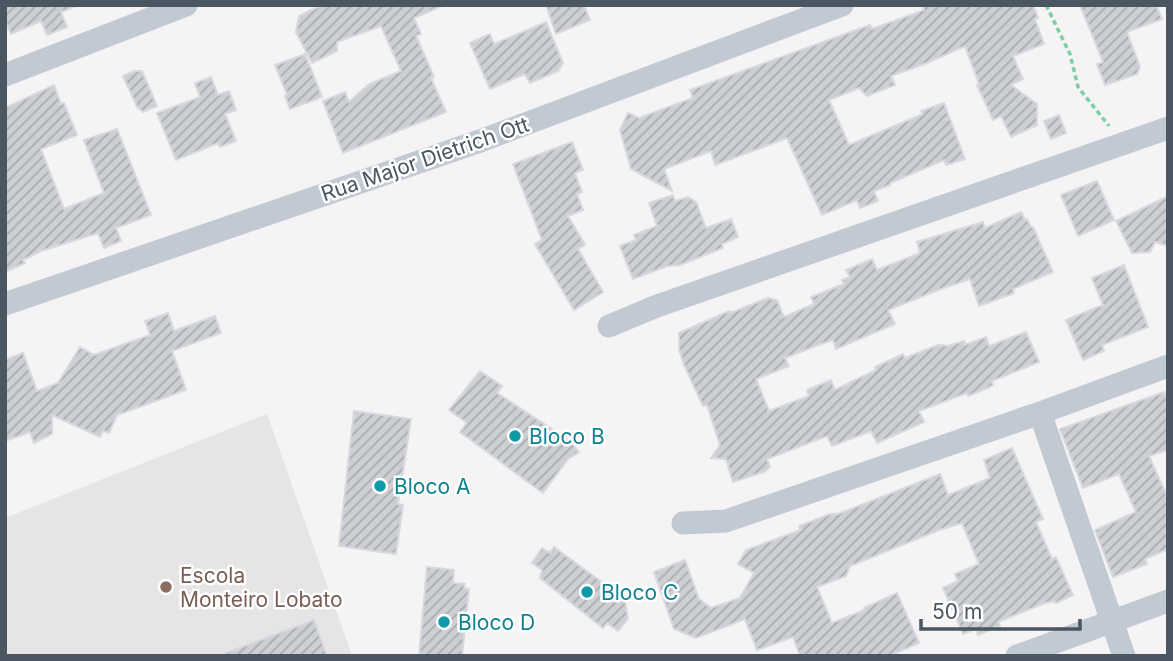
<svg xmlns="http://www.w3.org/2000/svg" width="1173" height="661" font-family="Inter,sans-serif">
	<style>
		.education { fill: #e6e4e5 }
		.building { fill: url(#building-hatch); stroke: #d7d9de; stroke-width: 2 }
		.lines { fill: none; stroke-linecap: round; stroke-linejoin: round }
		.path { stroke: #7ad0a6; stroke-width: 3.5; stroke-dasharray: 5 3.5; stroke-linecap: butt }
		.street { stroke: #c1cad2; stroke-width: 23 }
		.culture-dot { fill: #0f9aa8; stroke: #fff; stroke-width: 2.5 }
		.education-dot { fill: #8d6e63; stroke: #fff; stroke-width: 2.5 }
		.labels { text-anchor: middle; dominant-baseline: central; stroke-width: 5; stroke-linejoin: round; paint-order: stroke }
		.street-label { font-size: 21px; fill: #4a5661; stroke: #fff }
		.culture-label { font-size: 21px; fill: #0d838f; stroke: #fff; text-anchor: start }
		.education-label { font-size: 21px; fill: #785e54; stroke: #fff; text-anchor: start }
	</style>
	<defs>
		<pattern id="building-hatch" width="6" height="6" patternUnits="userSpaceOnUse" patternTransform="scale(1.75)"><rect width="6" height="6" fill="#cdcfd5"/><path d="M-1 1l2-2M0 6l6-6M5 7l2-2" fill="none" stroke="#a8abb0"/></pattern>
	</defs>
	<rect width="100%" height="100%" fill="#f5f3f3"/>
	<path class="education" d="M267,414l85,242h-347v-138z"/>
	<path class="building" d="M5,5h73l-17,7 6,15 -20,8 -6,-14 -30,13 -6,-13z
		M322,5h122l-30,13 7,16 -5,2 18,41 -3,1 15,34 -103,41 -20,-52 22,-9 4,10 20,-18 32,-13 -20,-45 -44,16v9l-25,12 -16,-31 3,-16z
		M546,5h38l6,15 -34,14z
		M922,5h111l5,13 -3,1 9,25 -31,12 10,23 -12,6 26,19v21l-26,12 -10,-21 -8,4 -16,-35 2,-1 -14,-38 -38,17 -36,13 4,9 -28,11 -8,-8 -30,12 20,45 74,-31 -2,-3 23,-8 21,56 -19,6 -2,-5 -54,23v2l-16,6 4,10 -18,7 -3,-8 -35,15 -35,-77 -72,27 -4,-14 -47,18 8,22 -41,-22 -11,-39 8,-17 11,5 54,-20 -3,-8 180,-65 2,4 52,-19z
		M1080,5h76l6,14 -35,13 13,35 -3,7 -32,11 -8,-21 6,-2z
		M546,22l17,41 -5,8 -28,12 -5,-9 -35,15 -20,-46 20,-9 4,10z
		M305,54l17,43 -32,12 -5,-13 2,-2 -12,-29z
		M134,71h8l15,35 -14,6 -6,-5 -14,-31z
		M211,77l7,18 11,-4 7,19 -11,4 11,27 -16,6 -2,-4 -42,17 -19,-47 43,-16 -5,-14z
		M54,85l7,19 3,-1 13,32 -36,14 23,60 40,-16 -20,-53 33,-11 34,86 -35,13 5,13 -17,7 -6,-15 -57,18 -18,9 2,3 -20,9v-164z
		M1059,115l7,18 -15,6 -7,-18z
		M572,142l11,28 -8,3 7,19 -5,2 6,16 -15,6 17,29 -7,4 25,43 -29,18 -39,-66 7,-4 -29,-76z
		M1097,181l17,39 -36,16 -17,-41z
		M673,195l2,6 13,-4 8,5 10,26 25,-9 7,18 -16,7 1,4 -43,17 -13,1 -34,13 -13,-33 16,-6 -2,-5 23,-9 -8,-23z
		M1168,196v50l-13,-4 -5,10 -18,1 -16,-32z
		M1021,212l4,8 2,-1 4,8h2l20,45 -40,17 1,4 -35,13 -9,-27 -32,11 -50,20 7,14 -59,25 -3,-9 -15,5 -33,13 4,8 -33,13 13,32 40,-15 -2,-6 24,-10 4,10 41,-20 -1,-3 28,-13 2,4 33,-13 10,1 16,-5 1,4 21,-8 3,9 37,-14 13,30 -47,19 1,4 -5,3 -20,8 -1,-3 -48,18 5,11 -47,21 -6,-12 -39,15 -5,-10 -60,23 3,8 -6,5 -31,10 -7,-23 -15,-1 9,-13 -13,-40 -4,1 -19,-41 -5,-16v-16l50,-22 1,2 38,-15 9,2 7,17 30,-13 -3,-7 33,-13 -2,-4 8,-3 -4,-7 26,-11 5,11 43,-17 -3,-11 66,-20 2,6z
		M1124,265l24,62 -46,18 2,6 -21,9 -17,-40 37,-15 -11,-27z
		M168,313l6,18 41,-15 6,17 -49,18 14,39 -69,25 -8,18 -6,-2 -3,6 -48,-22v19l-18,9 -4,-11 -25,9v-81l18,-7 14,38 21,-8 22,-36 14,8 56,-20 -5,-14z
		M480,371l22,15 -5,7 73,48 9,11 -11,7 -25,34 -83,-61 7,-9 -18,-13z
		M1164,392l4,9v49l-19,6 19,42v51l-23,10 2,5 -34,13 -18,-47 41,-18 -17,-38 -36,14 -23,-59z
		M354,411l57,8 -13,85 5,1 -7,49 -57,-8z
		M1012,448l31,71 -7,3 16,37 4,-2 17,38 -17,8 -2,-2 -9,2 -47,19 2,4 -22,9 -2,-6 -13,5 -20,-46 15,-7 -3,-7 24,-10 -17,-41 -23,7 -89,36 -4,10 -29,11 15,36 33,-13 -1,-2 33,-15 22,50 -30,13h-89l-7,-19 -36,13 -12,-31 -49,19 -22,-9 -20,-57 31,-12 14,39 12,9 29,-10 14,-25 -16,-9 8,-14 55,-20 -2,-4 31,-12h8l102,-40 8,21 42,-17 -6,-18z
		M554,547l71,52 3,20 -10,12 -11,-8 -4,5 -63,-50 2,-8 -10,-7 10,-15 8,5z
		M427,567l27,3 -1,13 12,1 -1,4 5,1 -7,67h-43z
		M314,620l13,36h-103l-1,-2z"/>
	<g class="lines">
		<path class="path" d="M1046,5l24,49 8,33 31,39"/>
		<path class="street" d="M5,75l181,-70
			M5,304l475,-163 362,-136
			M609,326l48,-20 511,-178
			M1040,413l84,243
			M683,523l43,-2 314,-108 128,-47
			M1017,656l151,-55"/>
	</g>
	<g class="culture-dot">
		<circle cx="515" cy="436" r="7"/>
		<circle cx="380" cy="486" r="7"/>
		<circle cx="587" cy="592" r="7"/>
		<circle cx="444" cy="622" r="7"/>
	</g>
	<circle class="education-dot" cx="166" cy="587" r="7"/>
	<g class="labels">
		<g class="street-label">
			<text transform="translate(425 159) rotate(-19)">Rua Major Dietrich Ott</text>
		</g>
		<g class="culture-label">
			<text x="529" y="436">Bloco B</text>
			<text x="394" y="486">Bloco A</text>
			<text x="601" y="592">Bloco C</text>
			<text x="458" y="622">Bloco D</text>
		</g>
		<g class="education-label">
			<text x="180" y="575">Escola<tspan x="180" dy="24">Monteiro Lobato</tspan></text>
		</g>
	</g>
	<rect width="1173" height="661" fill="none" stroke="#4a5661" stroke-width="14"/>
	<path d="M921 619v10h159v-10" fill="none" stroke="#4a5661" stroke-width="3.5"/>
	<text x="932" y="619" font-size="21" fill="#4a5661" stroke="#ffffff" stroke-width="5" paint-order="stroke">50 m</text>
</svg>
